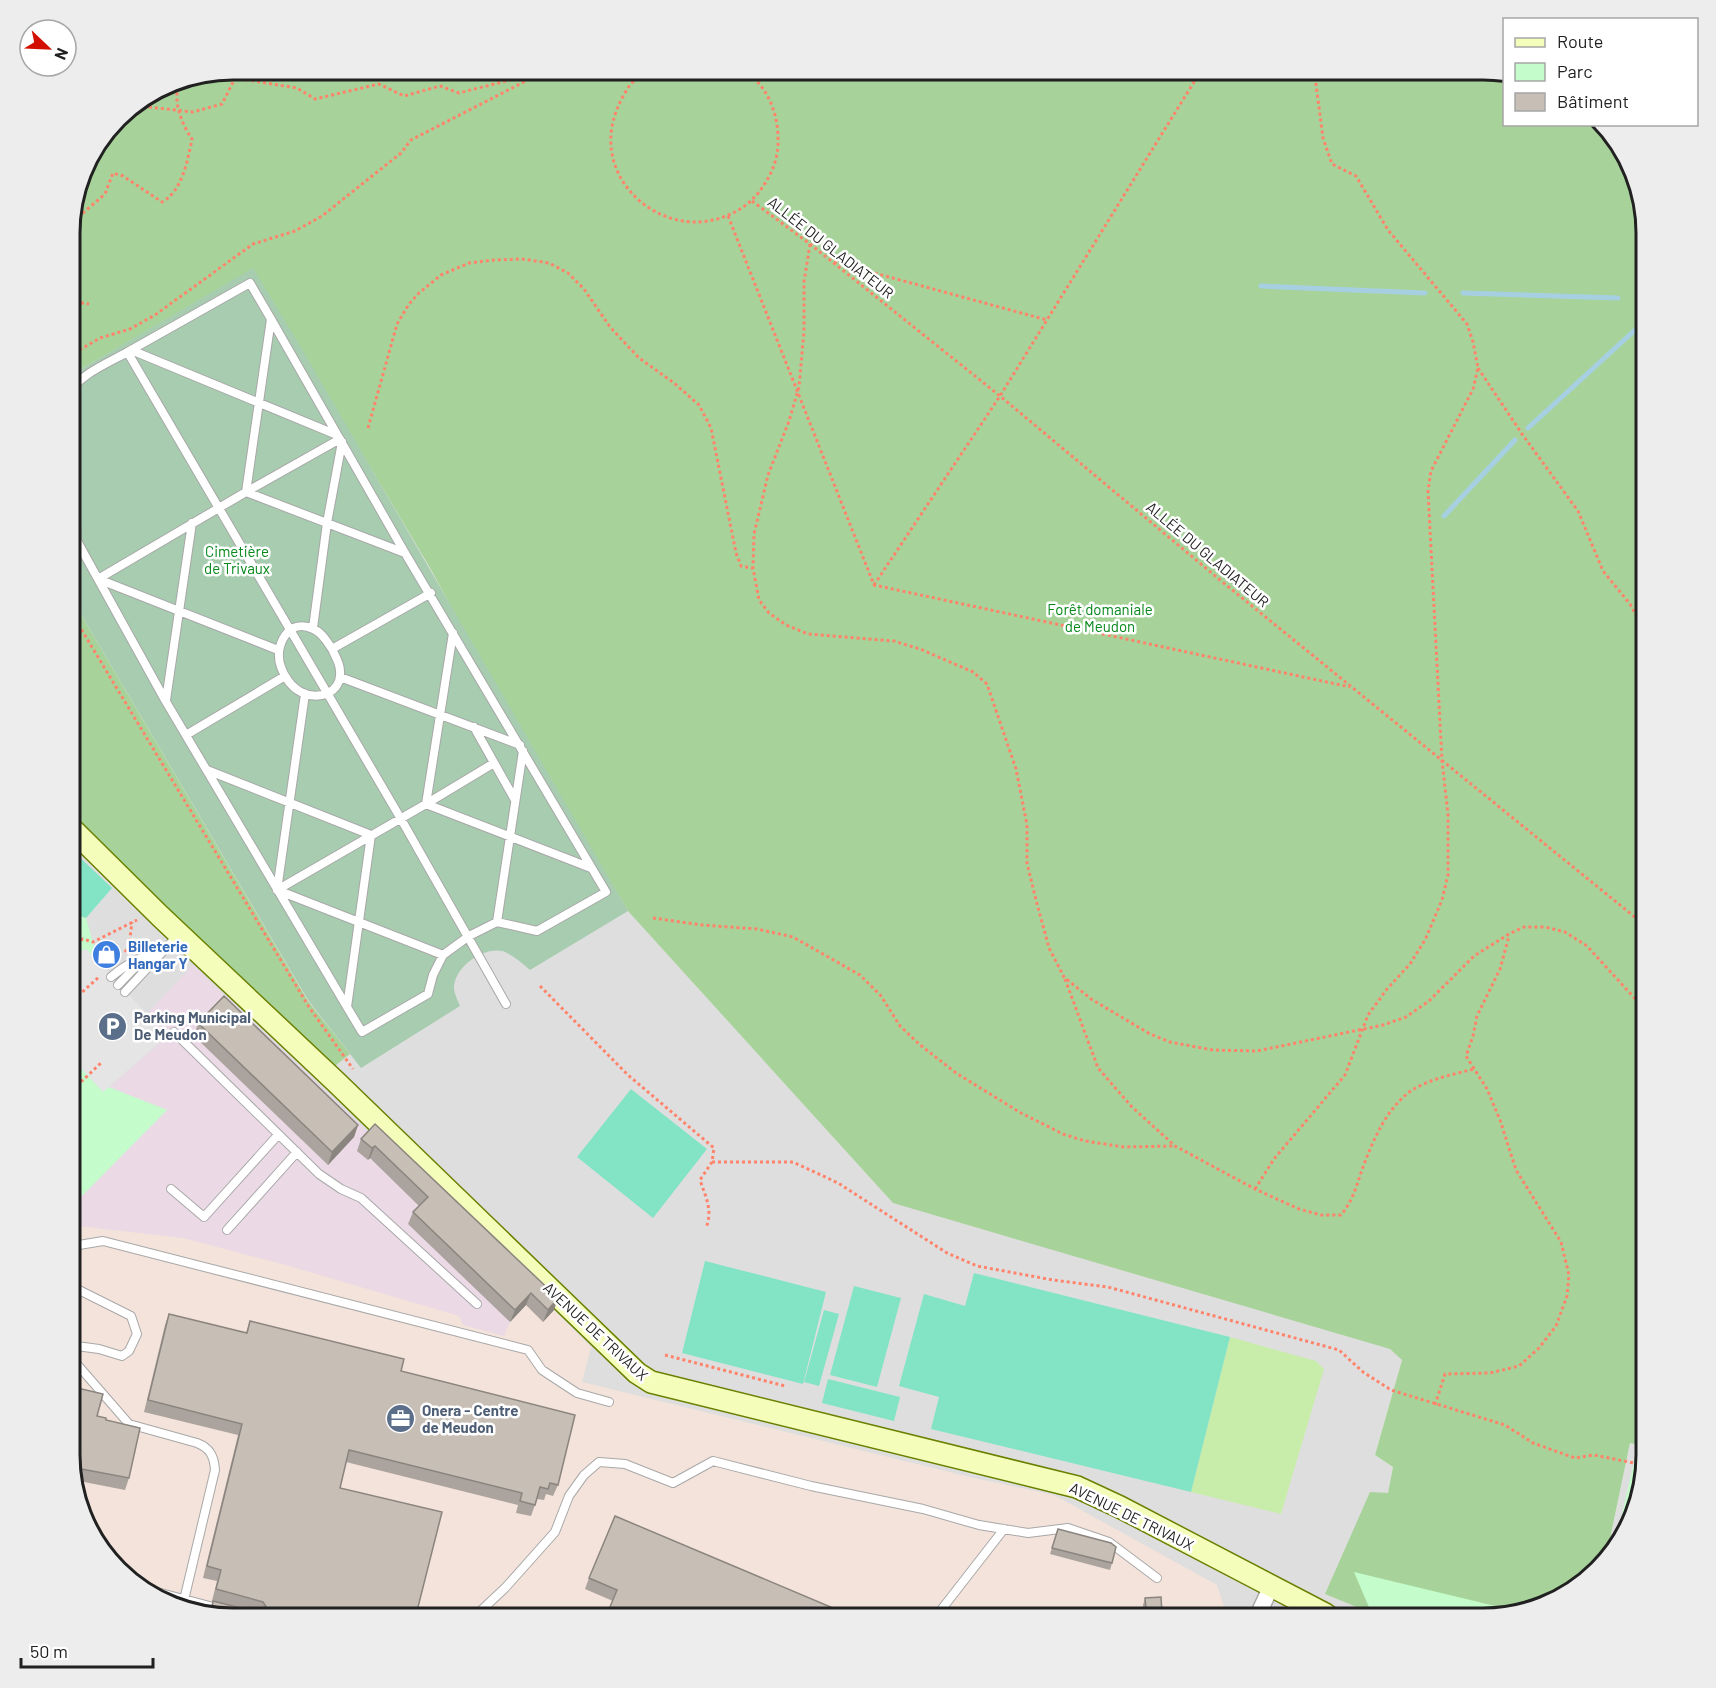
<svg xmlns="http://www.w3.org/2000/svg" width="1716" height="1688" font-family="Barlow,sans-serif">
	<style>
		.residential { fill: #dfdede }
		.industrial { fill: #ebd9e6 }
		.military { fill: #f4e3da }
		.grass { fill: #c8edab }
		.forest { fill: #a7d39a }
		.cemetery { fill: #a7ccaf }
		.park { fill: #c4fccc }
		.pitch { fill: #82e4c4 }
		.parking { fill: #e5e5e5 }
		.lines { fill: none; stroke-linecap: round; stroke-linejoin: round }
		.stream { stroke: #a6d0e1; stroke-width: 5 }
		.service-casing { stroke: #a8a8a8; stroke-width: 10 }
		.minor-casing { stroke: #a8a8a8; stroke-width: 18 }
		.secondary-casing { stroke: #6a8000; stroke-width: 24 }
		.path { stroke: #ff846b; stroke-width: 3; stroke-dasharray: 3 3; stroke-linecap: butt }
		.service { stroke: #fff; stroke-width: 8 }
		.minor { stroke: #fff; stroke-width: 15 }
		.secondary { stroke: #f5fdba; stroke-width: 21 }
		.wall { fill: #aba39d }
		.shaded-wall { fill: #8b857f }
		.building { fill: #c7beb6; stroke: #8b857f; stroke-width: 1.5 }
		.labels { text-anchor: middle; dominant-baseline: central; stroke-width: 5; stroke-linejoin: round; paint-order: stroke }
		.street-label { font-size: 15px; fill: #212121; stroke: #fff }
		.park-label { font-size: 15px; fill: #06881a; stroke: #fff }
		.shop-label { font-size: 15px; font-weight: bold; fill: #366cbe; stroke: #fff; text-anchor: start }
		.service-label { font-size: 15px; font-weight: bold; fill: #4e5e75; stroke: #fff; text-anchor: start }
		.rim { fill: none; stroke: #212121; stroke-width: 3 }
	</style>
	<rect width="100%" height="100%" fill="#f2efe7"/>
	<path class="residential" d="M69,376l281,56 80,136 70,128 890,652 12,12 -27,95 18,12 -5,27 -2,125h-1154l-122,-55 -29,-46 -12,-62v-644l261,257 19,-16 -41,-52 -239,-407z
		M1630,1443l17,4v9l-13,62 -28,40z"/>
	<path class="industrial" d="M193,965l361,345 -11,12 -17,-16 -16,16 -6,14 -41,-11 -5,-9 -169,-50 -106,-28 -114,-13v-16l98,-99 -58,-23 56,-48 -18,-25z"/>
	<path class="military" d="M69,1225l114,13 106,28 170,50 4,9 41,11 6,-14 16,-17 17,16 11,-11 37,37 -9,35 392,96 80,17 163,90 11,34h-996l-62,-13 -60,-42 -29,-46 -12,-62z"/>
	<path class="grass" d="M1230,1337l86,24 8,8 -43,145 -90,-22z"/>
	<path class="forest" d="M232,69h1262l10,3v52l102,1 29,45 12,62v1215l-17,-4 -24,115 -14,20 -46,29 -62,12h-98l-61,-25 45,-102 18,1 5,-26 -18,-12 27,-95 -12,-11 -497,-146 -265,-292 -128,-215 -70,-128 -177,-299 -184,107v-155l17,-61 38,-50 46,-29z
		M69,594l239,407 42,53 -19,15 -262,-257z"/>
	<path class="cemetery" d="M253,268l49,81 326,562 -98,59c-7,-6 -15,-13 -23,-17 -19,-10 -53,13 -53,35 0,5 4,13 6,18l-99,62 -53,-68 -239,-406v-218z"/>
	<path class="park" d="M69,912l17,6 10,35 10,18 -20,-22 -17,8z
		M69,1055l34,37 6,-5 58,23 -98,99z
		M1640,1436l7,2v18l-13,62 -19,27z
		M1354,1572l166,40 -36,7h-110z"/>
	<path class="pitch" d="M69,847l43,41 -26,30 -17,-6z
		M631,1089l76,60 -54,69 -76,-61z
		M705,1261l121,31 -23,92 -121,-31z
		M974,1273l256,64 -39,155 -260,-63 8,-32 -40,-11 25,-92 41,12z
		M854,1286l47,12 -24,89 -47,-12z
		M824,1310l15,4 -20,72 -15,-4z
		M828,1379l72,18 -6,24 -72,-18z"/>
	<path class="parking" d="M86,949l61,65 18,24 -62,54 -34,-37v-98z"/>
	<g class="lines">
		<path class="stream" d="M1261,286l164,7
			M1463,293l155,5
			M1528,428l119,-109
			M1444,516l71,-76"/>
		<defs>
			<path id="service" d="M131,350l119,-67 21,36
				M128,353l273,466 105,185
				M69,395c7,-20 44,-34 62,-45l206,85
				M69,413l8,128 21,38 180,71
				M246,492l159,61
				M246,492l94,-53
				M313,628l14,-105 15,-81
				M332,649c-5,-7 -10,-17 -19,-20 -24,-12 -40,17 -32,38 3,9 10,20 20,25 17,9 41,1 39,-21 0,-8 -5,-15 -8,-22l99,-56
				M340,677l180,68
				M166,700l26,-177
				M474,727l41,73
				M186,735l99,-59
				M494,763l-68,41 165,64
				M207,770l164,65 -24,172 -182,-307 -67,-121 148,-87 25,-173 134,234 201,339 -69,39 -40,-9
				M277,890l166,65 26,-19 28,-14 26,-171
				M277,890l149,-86 27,-171
				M277,890l28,-196
				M111,977c15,-13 31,-21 50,-25
				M118,985l24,-25
				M125,992l54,-58
				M347,1007l15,25 66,-38 5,-19 10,-20
				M174,1032l145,142 22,15 20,9 116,106
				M171,1189l33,28 74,-82
				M227,1230l70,-78
				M69,1257l10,-12 24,-4 425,109 14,20 35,23 32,9
				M69,1285l62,31 6,18 -8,17 -7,5 -23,-7 -30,-4v-2
				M69,1346l7,17 53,61 68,19c13,5 17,13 18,27l-31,130
				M146,1589l71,19
				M472,1619l33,-31 50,-56 14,-36 15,-21 15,-13 26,2 48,19 40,-22 98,25 112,23 56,16 49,8 40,-5 41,14 48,36
				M573,1619l1,-1
				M934,1619l70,-90"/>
			<path id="minor" d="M1256,1619l15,-32"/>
			<path id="secondary" d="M69,826l91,90 175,165 302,292 14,9 426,105 43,20 205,107 7,5"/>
		</defs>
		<use href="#service" class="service-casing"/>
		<use href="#minor" class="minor-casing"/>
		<use href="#secondary" class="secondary-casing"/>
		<path class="path" d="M647,69c-6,6 -15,12 -19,19 -9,14 -16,30 -17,47 -4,54 51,97 102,85 18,-4 34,-13 46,-28 12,-16 20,-33 19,-54 0,-26 -12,-55 -36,-69
			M222,71l13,7
			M131,105l62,7 29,-8 13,-26 62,10 18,11 64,-15 25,12 36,-10 19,7 78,-20
			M752,201l58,43 190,152 220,184 427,347
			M728,216l146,369 476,102
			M69,225l36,-31 8,-21 10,3 39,26c20,-10 26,-43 30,-63 -11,-16 -21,-41 -11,-60
			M810,244l-6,38v49l-5,56 -10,34 -21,54 -14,59 -1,34 6,32 10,13 17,12 22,9 86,7 26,8 53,23 14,12 29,85 11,56v38l9,37 13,48 15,29 27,22 59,35 20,8 43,8 44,1 126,-26 23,-8 23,-16 45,-45 35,-22 15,-7h21l20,5 22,14 52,57
			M834,262l213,58
			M69,301l20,3
			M69,356l31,-18 30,-9 25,-14 98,-71 42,-13 27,-15 79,-63 10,-13 138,-71
			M1478,368l44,66 56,77 25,60 27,33 17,31
			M368,428l29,-104 12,-20 10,-11 22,-18 28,-12 25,-3 28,-1 27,4 19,10 16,16 26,38 29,31 35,25 25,22 12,23 25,125 5,13 12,2
			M874,585l126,-189 202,-327
			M69,609l240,398 44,62
			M653,918l49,7 55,4 36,8 67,38 21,21 19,30 19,18 37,29 65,40 42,21 22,7 39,6 49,-1
			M69,944l14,-5 10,3 44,-22
			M125,952l4,-6 3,-24
			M1065,979l33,89 34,39 43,39 80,43 44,20 22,6h20c14,-17 17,-36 25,-56 10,-25 23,-53 46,-69 18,-11 42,-16 62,-21
			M540,986l88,89 86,73 -2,14 -12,18c6,18 13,30 6,48
			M69,1004l30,-27
			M1647,1004l-8,-1 8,20
			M69,1078l13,3 20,-19
			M712,1162h81l45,21 109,70 30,13 76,14 55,7 231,63 24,22 28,18 114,35 28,18 42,15 19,-3 40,8 12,-4
			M1255,1189l19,-30 71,-84 23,-60 19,-26 23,-25 15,-24 17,-40 6,-25v-61l-6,-53 -14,-270 3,-20 42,-82 5,-21 -5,-26 -6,-18 -79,-94 -32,-54 -24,-12 -9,-26 -9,-69
			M665,1355l120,31
			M1435,1405l10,-31 45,-1 29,-7 20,-18 17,-22 11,-30 2,-21 -8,-33 -45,-72 -16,-50 -13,-31 -21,-33 7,-20 4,-20 23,-47 9,-33
			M1633,1521l10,-46"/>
		<use href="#service" class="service"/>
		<use href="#minor" class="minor"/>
		<use href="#secondary" class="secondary"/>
	</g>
	<path class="wall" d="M97,950l20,7 -6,8 -11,-2 -4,-10z
		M198,1023l160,102 -4,12 -26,28 -134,-129z
		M375,1124l179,186 -11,12 -17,-17 -16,17 -102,-98 5,-12 6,-6 -49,-48 -2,2 -11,-9 4,-12z
		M169,1314l77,19 4,-12 151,50 157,114 -5,11 -7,-2 -2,6 -7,-1 -6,17 -15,-3 2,-8 -172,-43 -6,26 75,131h-183l-21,-12 2,-6h-1l5,-20 -14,-3 35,-143 -94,-23 21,-87z
		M97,1416l9,4 23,58 -4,12 -51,-10 -5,-24z
		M1058,1529l54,34 -2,7 -60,-16z
		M589,1578l270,41 -246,-18 -28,-12z
		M1145,1598l17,15 4,6h-22l-1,-14z"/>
	<path class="shaded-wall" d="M358,1125l-4,12 -26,28 4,-13z
		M375,1146l-5,12 -2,2 4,-12z
		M531,1293l-5,12 -16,17 5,-12z
		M558,1298l-4,12 -11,12 5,-12z"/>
	<path class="building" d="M105,942l11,2 3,10 -7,8 -10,-2 -5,-10z
		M224,996l134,129 -26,27 -134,-129z
		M375,1124l183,174 -10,12 -17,-17 -16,17 -102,-98 15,-15 -53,-51 -3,2 -11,-9z
		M169,1314l78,19 3,-12 154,38 -3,12 174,44 -17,70 -8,-2 -2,6 -8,-2 -5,18 -15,-4 2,-8 -173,-43 -9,38 102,24 -27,107h-183l-62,-13 -21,-15 63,16 1,-6 47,12 5,-1 2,-4 -4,-6 -47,-13 5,-19 -14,-4 35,-142 -94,-24z
		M69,1386l34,8 -6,22 9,2v2l34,8 -11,50 -58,-11 -2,-11z
		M615,1516l244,103h-254l12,-29 -28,-12z
		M1058,1529l53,14 5,4 -4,16 -60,-15z
		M1161,1597l1,16 4,-1v7h-19l-2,-21z"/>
	<defs>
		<symbol id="shop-disc" viewBox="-11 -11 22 22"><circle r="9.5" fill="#3f7fe0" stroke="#fff"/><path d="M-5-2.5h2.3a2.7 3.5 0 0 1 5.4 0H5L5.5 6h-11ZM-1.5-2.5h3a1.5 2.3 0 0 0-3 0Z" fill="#fff"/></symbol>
		<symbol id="parking-disc" viewBox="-11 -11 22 22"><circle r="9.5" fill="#5c6f8a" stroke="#fff"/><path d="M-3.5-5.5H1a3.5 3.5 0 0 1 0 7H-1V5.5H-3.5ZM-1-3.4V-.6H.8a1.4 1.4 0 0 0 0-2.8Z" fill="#fff"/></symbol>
		<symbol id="office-disc" viewBox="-11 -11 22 22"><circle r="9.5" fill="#5c6f8a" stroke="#fff"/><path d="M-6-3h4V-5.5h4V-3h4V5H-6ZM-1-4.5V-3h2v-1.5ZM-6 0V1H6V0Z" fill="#fff"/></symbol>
	</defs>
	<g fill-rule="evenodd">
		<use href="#shop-disc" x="90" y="938" width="33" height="33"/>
		<use href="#parking-disc" x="96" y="1010" width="33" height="33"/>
		<use href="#office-disc" x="384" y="1402" width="33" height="33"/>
	</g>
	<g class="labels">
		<g class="street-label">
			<text transform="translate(831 247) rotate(38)">ALLÉE DU GLADIATEUR</text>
			<text transform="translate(1208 554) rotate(40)">ALLÉE DU GLADIATEUR</text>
			<text transform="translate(596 1331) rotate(43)">AVENUE DE TRIVAUX</text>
			<text transform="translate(1132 1516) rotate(26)">AVENUE DE TRIVAUX</text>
		</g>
		<g class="park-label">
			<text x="237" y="551">Cimetière<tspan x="237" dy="17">de Trivaux</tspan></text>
			<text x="1100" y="609">Forêt domaniale<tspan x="1100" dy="17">de Meudon</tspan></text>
		</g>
		<g class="shop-label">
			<text x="128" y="946">Billeterie<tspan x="128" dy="17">Hangar Y</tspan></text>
		</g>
		<g class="service-label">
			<text x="134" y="1017">Parking Municipal<tspan x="134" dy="17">De Meudon</tspan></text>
			<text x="422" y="1410">Onera - Centre<tspan x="422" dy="17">de Meudon</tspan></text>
		</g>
	</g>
	<path d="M0 0H1716V1688H0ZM233 80H1483A153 153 0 0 1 1636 233V1455A153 153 0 0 1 1483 1608H233A153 153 0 0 1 80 1455V233A153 153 0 0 1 233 80Z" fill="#ededed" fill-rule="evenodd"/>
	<path class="rim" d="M233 80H1483A153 153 0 0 1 1636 233V1455A153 153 0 0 1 1483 1608H233A153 153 0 0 1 80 1455V233A153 153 0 0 1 233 80Z"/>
	<rect x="1503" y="18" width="195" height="108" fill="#ffffff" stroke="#a6a6a6" stroke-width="1.5"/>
	<rect x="1515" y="38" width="30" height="9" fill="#f5fdba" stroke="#a6a6a6" stroke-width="1.5"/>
	<text x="1557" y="48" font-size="18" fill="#212121">Route</text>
	<rect x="1515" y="63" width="30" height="18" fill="#c4fccc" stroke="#a6a6a6" stroke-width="1.5"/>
	<text x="1557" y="78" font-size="18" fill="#212121">Parc</text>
	<rect x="1515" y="93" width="30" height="18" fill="#c7beb6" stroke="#a6a6a6" stroke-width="1.5"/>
	<text x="1557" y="108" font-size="18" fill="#212121">Bâtiment</text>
	<g transform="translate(48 48) rotate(113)"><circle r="28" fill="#ffffff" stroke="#a6a6a6" stroke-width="1.5"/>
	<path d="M0-4.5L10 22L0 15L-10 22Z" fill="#d20e00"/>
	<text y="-9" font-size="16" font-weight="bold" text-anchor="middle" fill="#212121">N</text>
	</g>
	<path d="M21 1658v9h132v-9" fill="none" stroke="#212121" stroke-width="3"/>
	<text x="30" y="1658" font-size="18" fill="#212121" stroke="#ffffff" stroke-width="4.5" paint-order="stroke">50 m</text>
</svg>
